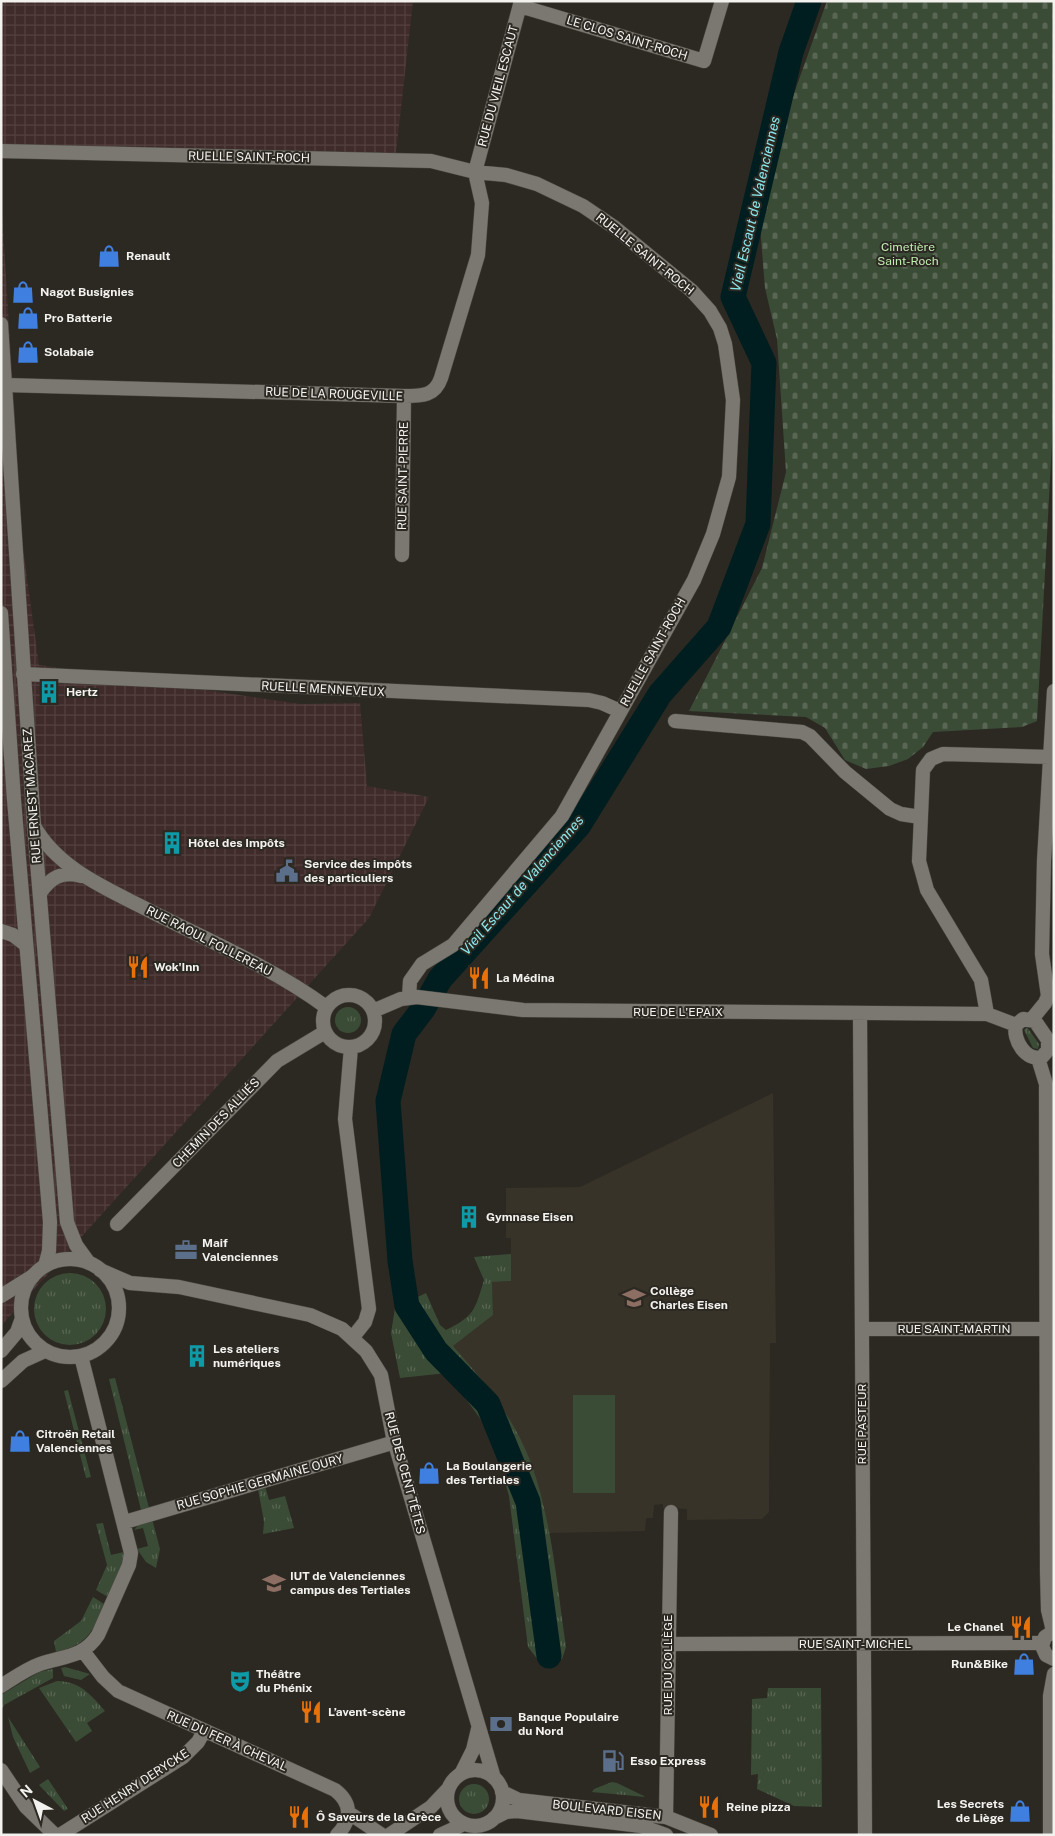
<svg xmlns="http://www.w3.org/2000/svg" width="1055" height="1836" font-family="'Public Sans',sans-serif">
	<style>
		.industrial { fill: url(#industrial-grid) }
		.built { fill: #383328 }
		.grass { fill: url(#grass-tufts) }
		.cemetery { fill: url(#cemetery-stones) }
		.pitch { fill: #3b4c36 }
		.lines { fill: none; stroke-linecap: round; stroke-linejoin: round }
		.river { stroke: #001e1f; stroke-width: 25 }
		.minor-casing { stroke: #4a4843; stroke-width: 15 }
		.secondary-casing { stroke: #4a4843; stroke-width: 15 }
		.minor { stroke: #7b7871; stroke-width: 14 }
		.secondary { stroke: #7b7871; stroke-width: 14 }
		.labels { text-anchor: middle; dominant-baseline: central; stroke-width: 4; stroke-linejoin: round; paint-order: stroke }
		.street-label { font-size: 12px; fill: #f3f2ee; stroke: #2c2923 }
		.park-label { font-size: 12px; fill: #c0ecb1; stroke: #2c2923 }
		.poi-label { font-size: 12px; font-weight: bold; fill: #f3f2ee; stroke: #2c2923; text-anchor: start }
		.water-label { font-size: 14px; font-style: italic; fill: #89e9ed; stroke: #2c2923 }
	</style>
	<defs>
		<pattern id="industrial-grid" width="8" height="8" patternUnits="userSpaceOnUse" patternTransform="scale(1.25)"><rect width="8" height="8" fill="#3f2b2a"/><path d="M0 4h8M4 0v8" fill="none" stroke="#52403f"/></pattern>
		<pattern id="grass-tufts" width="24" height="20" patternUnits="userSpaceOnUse" patternTransform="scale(1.25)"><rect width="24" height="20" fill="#3b4c36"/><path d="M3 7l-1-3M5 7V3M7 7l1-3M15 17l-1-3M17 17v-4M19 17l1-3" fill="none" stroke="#586653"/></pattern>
		<pattern id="cemetery-stones" width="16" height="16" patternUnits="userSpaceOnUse" patternTransform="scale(1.25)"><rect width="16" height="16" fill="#3b4c36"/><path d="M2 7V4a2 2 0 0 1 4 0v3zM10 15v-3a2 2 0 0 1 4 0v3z" fill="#586653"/></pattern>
	</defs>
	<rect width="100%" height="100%" fill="#2c2923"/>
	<path class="industrial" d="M1,1h412l-17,152 -395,6z
		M1,197l22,352 16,116 261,39 60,-1 7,83 62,11 -60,121 -368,408z"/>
	<path class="built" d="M773,1093l3,250h-6l-1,169 -7,7 -75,1v-11l-24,-1v-4l-9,1 -1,13h-7l-1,13 -97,2 -4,-27 -21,-60 -31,-53 -39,-47 40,-31 -1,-33 19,-1v-43h-5v-50l74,-1z"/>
	<path class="grass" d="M335 1020a13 13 0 1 1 26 0a13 13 0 1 1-26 0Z
		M1027,1027l12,17 -1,5 -5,-1 -9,-18z
		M511,1254v27l-19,1 1,33 -40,31c31,35 61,72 78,117 21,58 26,123 35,184l-4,12 -24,1 -10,-13 -19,-151 -12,-42 -7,-22 -43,-59 -47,5 -9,-45 4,-25 31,-15 14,32 6,5c29,-14 29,-21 38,-50l-10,-23z
		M34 1309a36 36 0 1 1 72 0a36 36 0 1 1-72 0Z
		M115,1378l34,130 -8,2 -32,-131z
		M68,1390l23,87 -5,1 -22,-87z
		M265,1486l4,14 16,-4 9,32 -31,6 1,-12 -6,-33z
		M152,1519l8,30 -4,19 -10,-6 -9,-13 11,-3 -5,-18 -9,2 6,-7z
		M103,1523l8,32 13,-3 -2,12 -14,33 -12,-7 11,-25 -11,-41z
		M93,1597l11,7c-11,27 -16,41 -48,48l-2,-11 27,-20z
		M65,1667l25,7 -9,6 -17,-4 -3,-8z
		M53,1669v9l-49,27 -3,6v-16l38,-23z
		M57,1681c23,0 34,14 48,30l-18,12 5,8 -16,11 -37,-54z
		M768,1688h53l1,119 -28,-1 -37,-17 1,-15 -7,1 1,-76 15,-1z
		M8,1717l32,50 -10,6 -17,-36z
		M48,1779l20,30 -4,2 -25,-26z
		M612,1782l5,1 29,14 -54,-5 2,-3z
		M459 1799a15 15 0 1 1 30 0a15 15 0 1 1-30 0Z"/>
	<path class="cemetery" d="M827,1h227v404l-17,316 -15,6 -89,5 -10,15 -15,12 -19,7 -23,3 -21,-9 -20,-32 -19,-11 -117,-6 73,-143 24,-96 -9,-133 -12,-51 -5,-62 31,-124z"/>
	<path class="pitch" d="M573,1395h42v98h-42z"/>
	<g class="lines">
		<path class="river" d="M549,1656l-21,-154 -40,-98 -52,-53 -29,-45 -7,-45 -12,-160 16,-67 19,-25 17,-30 139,-154 81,-131 59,-67 39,-103 6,-161 -31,-66 58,-245 18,-51"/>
		<defs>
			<path id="minor" d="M520,6l184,55 18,-60
				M1,151l430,10 44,11 31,3 31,9 46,22 31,21 78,64 18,20 10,17 5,16 8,56 -4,77 -16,57 -19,46 -132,236 -109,129 -31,19 -12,17 -1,16
				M5,385l399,11c18,0 31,0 37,-18l37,-123 4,-52 -7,-31 46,-171
				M402,555l2,-159
				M23,674l566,26 13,3 18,8
				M675,721l127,11 8,4 35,36 45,37 11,5 19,3
				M34,826c26,46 79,65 122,88 58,29 118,55 170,93
				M40,893c11,-16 22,-22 41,-17
				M1,931l12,4 13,10
				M323 1021a26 26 0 1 1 52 0a26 26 0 1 1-52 0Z
				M373,1011l28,-12 16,-2 106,13 464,4 29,11
				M860,1013l5,822
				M987,1014l-6,-34 -54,-90 -8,-29 4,-91 8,-11 12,-5 107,3
				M1023,1019l12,2 13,19v10l-6,7c-16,5 -30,-18 -26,-32z
				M1032,1019l13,-16 3,-7 -6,-42 2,-93 10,-170
				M351,1047l-6,72 24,190 -4,13 -12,15
				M1038,1058l8,26 1,487 1,39 5,21
				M117,1224l160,-163 48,-29
				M1,1296l32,-20
				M862,1329h185
				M125,1522l270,-80
				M668,1644l374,-1
				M83,1651l20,26 15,14 217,99c17,13 17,30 2,45
				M1,1686c13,-8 25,-17 39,-22 23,-8 43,-6 58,-29l31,-70 2,-12 -50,-197
				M1,1770l25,37 29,28
				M349,1813l33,22
				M666,1817l5,-305
				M60,1835l123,-78 15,-15 6,-11"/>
			<path id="secondary" d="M1,324l33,502 33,396 9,23 13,18
				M1,613l13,187 36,422 -1,29 -4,15
				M21 1308a49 49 0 1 1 98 0a49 49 0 1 1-98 0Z
				M100,1270l30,13 49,4 42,9 89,19 32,14 24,22 15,24 12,62 101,341
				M1,1351l16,-19 5,-14
				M1,1381l22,-20 22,-10
				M1054,1631l-9,6 -3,9 4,9 8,4
				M447 1798a28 28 0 1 1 56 0a28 28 0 1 1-56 0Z
				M461,1774l12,-24 5,-21
				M502,1792l17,8 147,17 45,18
				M494,1818l12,-6 11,-1 124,15 25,9
				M389,1835l42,-28 17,-18
				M440,1835l24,-11
				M1050,1835v-139l4,-22"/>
		</defs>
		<use href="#minor" class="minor-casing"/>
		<use href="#secondary" class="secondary-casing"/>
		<use href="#minor" class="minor"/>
		<use href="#secondary" class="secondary"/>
	</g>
	<defs>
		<symbol id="shop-bare" viewBox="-9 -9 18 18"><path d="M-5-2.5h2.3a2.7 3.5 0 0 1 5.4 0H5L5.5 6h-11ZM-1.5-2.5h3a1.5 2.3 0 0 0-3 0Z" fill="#3f7fe0" stroke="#2c2923" stroke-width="2.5" paint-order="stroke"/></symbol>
		<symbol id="building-bare" viewBox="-9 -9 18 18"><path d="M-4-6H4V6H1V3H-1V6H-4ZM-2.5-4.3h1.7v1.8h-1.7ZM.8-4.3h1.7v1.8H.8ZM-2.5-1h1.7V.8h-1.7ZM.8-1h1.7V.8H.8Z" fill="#0f9aa8" stroke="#2c2923" stroke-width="2.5" paint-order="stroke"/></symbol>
		<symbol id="civic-bare" viewBox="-9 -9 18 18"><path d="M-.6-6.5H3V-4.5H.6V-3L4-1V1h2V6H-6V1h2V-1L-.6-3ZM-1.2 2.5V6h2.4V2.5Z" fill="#5c6f8a" stroke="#2c2923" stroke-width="2.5" paint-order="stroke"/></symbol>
		<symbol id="restaurant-bare" viewBox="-9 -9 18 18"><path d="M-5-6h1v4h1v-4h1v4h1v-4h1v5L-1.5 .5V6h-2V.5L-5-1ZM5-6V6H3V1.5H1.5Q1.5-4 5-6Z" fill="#e8710a" stroke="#2c2923" stroke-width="2.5" paint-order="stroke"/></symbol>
		<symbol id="office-bare" viewBox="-9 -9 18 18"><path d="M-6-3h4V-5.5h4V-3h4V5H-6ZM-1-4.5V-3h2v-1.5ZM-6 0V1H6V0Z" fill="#5c6f8a" stroke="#2c2923" stroke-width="2.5" paint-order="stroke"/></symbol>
		<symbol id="school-bare" viewBox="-9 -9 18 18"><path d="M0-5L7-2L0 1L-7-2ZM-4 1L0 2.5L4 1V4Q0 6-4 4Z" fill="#8d6e63" stroke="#2c2923" stroke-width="2.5" paint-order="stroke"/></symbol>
		<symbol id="university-bare" viewBox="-9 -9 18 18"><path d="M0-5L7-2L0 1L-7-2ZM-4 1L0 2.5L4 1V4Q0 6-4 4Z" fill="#8d6e63" stroke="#2c2923" stroke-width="2.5" paint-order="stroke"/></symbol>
		<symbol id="theatre-bare" viewBox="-9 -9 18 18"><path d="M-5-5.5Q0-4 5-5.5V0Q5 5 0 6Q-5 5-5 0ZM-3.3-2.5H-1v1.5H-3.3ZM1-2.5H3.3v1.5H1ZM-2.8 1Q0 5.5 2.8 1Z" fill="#0f9aa8" stroke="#2c2923" stroke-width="2.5" paint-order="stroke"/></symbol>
		<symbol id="bank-bare" viewBox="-9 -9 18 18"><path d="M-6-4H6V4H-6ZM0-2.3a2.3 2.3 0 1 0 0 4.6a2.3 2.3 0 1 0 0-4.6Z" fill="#5c6f8a" stroke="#2c2923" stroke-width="2.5" paint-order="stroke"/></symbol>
		<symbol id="fuel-bare" viewBox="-9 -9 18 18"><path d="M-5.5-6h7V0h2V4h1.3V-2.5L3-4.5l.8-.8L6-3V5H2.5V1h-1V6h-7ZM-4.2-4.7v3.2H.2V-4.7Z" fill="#5c6f8a" stroke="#2c2923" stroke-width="2.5" paint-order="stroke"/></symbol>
	</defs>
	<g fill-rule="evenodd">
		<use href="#shop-bare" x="93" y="240" width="32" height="32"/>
		<use href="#shop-bare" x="7" y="276" width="32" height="32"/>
		<use href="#shop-bare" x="12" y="302" width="32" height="32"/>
		<use href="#shop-bare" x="12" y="336" width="32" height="32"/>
		<use href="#building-bare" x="33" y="676" width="32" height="32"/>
		<use href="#building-bare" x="156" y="827" width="32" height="32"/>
		<use href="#civic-bare" x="271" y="855" width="32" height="32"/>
		<use href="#restaurant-bare" x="122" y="951" width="32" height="32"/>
		<use href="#restaurant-bare" x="463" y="962" width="32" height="32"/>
		<use href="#building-bare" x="453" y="1201" width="32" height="32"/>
		<use href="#office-bare" x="170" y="1234" width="32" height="32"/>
		<use href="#school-bare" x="618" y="1282" width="32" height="32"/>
		<use href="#building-bare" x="181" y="1340" width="32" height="32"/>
		<use href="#shop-bare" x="4" y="1425" width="32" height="32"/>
		<use href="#shop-bare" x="413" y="1457" width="32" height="32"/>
		<use href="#university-bare" x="258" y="1567" width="32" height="32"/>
		<use href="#restaurant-bare" x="1005" y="1611" width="32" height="32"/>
		<use href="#shop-bare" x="1008" y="1648" width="32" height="32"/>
		<use href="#theatre-bare" x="224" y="1665" width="32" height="32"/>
		<use href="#restaurant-bare" x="295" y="1696" width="32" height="32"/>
		<use href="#bank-bare" x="485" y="1708" width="32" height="32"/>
		<use href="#fuel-bare" x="597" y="1745" width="32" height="32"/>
		<use href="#restaurant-bare" x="693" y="1791" width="32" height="32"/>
		<use href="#shop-bare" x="1004" y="1795" width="32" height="32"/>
		<use href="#restaurant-bare" x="283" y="1801" width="32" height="32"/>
	</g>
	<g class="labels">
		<g class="street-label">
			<text transform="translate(627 38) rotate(17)">LE CLOS SAINT-ROCH</text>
			<text transform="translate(498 86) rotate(-75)">RUE DU VIEIL ESCAUT</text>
			<text transform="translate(249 157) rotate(1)">RUELLE SAINT-ROCH</text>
			<text transform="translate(645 254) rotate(39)">RUELLE SAINT-ROCH</text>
			<text transform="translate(334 394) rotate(2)">RUE DE LA ROUGEVILLE</text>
			<text transform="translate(403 476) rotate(-89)">RUE SAINT-PIERRE</text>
			<text transform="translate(653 652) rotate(-61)">RUELLE SAINT-ROCH</text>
			<text transform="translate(323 689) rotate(3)">RUELLE MENNEVEUX</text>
			<text transform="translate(32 796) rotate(-94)">RUE ERNEST MACAREZ</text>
			<text transform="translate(209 941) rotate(27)">RUE RAOUL FOLLEREAU</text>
			<text x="678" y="1012">RUE DE L'EPAIX</text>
			<text transform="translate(216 1123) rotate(-46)">CHEMIN DES ALLIÉS</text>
			<text x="954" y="1329">RUE SAINT-MARTIN</text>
			<text transform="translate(862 1424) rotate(-90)">RUE PASTEUR</text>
			<text transform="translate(405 1473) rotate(75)">RUE DES CENT TÊTES</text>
			<text transform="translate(260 1482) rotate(-16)">RUE SOPHIE GERMAINE OURY</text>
			<text x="855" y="1644">RUE SAINT-MICHEL</text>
			<text transform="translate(668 1665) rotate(-90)">RUE DU COLLÈGE</text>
			<text transform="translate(227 1741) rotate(24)">RUE DU FER À CHEVAL</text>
			<text transform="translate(135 1786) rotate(-33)">RUE HENRY DERYCKE</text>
			<text transform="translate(607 1810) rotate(6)">BOULEVARD EISEN</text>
		</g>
		<g class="park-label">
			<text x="908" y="247">Cimetière<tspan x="908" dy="14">Saint-Roch</tspan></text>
		</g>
		<g class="poi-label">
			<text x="126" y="256">Renault</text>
			<text x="40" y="292">Nagot Busignies</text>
			<text x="44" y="318">Pro Batterie</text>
			<text x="44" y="352">Solabaie</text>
			<text x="66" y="692">Hertz</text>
			<text x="188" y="843">Hôtel des Impôts</text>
			<text x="304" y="864">Service des impôts<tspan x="304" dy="14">des particuliers</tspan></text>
			<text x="154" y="967">Wok'Inn</text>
			<text x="496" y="978">La Médina</text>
			<text x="486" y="1217">Gymnase Eisen</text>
			<text x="202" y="1243">Maif<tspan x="202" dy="14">Valenciennes</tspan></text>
			<text x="650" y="1291">Collège<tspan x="650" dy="14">Charles Eisen</tspan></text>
			<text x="213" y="1349">Les ateliers<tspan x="213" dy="14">numériques</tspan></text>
			<text x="36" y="1434">Citroën Retail<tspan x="36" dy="14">Valenciennes</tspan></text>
			<text x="446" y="1466">La Boulangerie<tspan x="446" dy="14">des Tertiales</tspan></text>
			<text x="290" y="1576">IUT de Valenciennes<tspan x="290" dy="14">campus des Tertiales</tspan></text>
			<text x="1004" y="1627" text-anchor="end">Le Chanel</text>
			<text x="1008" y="1664" text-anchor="end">Run&amp;Bike</text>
			<text x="256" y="1674">Théâtre<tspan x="256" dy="14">du Phénix</tspan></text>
			<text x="328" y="1712">L’avent-scène</text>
			<text x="518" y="1717">Banque Populaire<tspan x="518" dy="14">du Nord</tspan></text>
			<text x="630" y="1761">Esso Express</text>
			<text x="1004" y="1804" text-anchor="end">Les Secrets<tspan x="1004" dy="14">de Liège</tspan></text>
			<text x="726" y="1807">Reine pizza</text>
			<text x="316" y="1817">Ô Saveurs de la Grèce</text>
		</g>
		<g class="water-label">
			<text transform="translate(755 204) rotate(-77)">Vieil Escaut de Valenciennes</text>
			<text transform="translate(522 885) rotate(-49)">Vieil Escaut de Valenciennes</text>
		</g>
	</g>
	<rect width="1055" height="1836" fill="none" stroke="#f3f2ee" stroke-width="5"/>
	<g transform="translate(35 1801) rotate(319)" stroke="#2c2923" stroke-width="4" paint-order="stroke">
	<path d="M0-4L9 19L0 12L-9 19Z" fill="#f3f2ee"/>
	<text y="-8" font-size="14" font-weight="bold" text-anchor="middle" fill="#f3f2ee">N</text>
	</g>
</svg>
